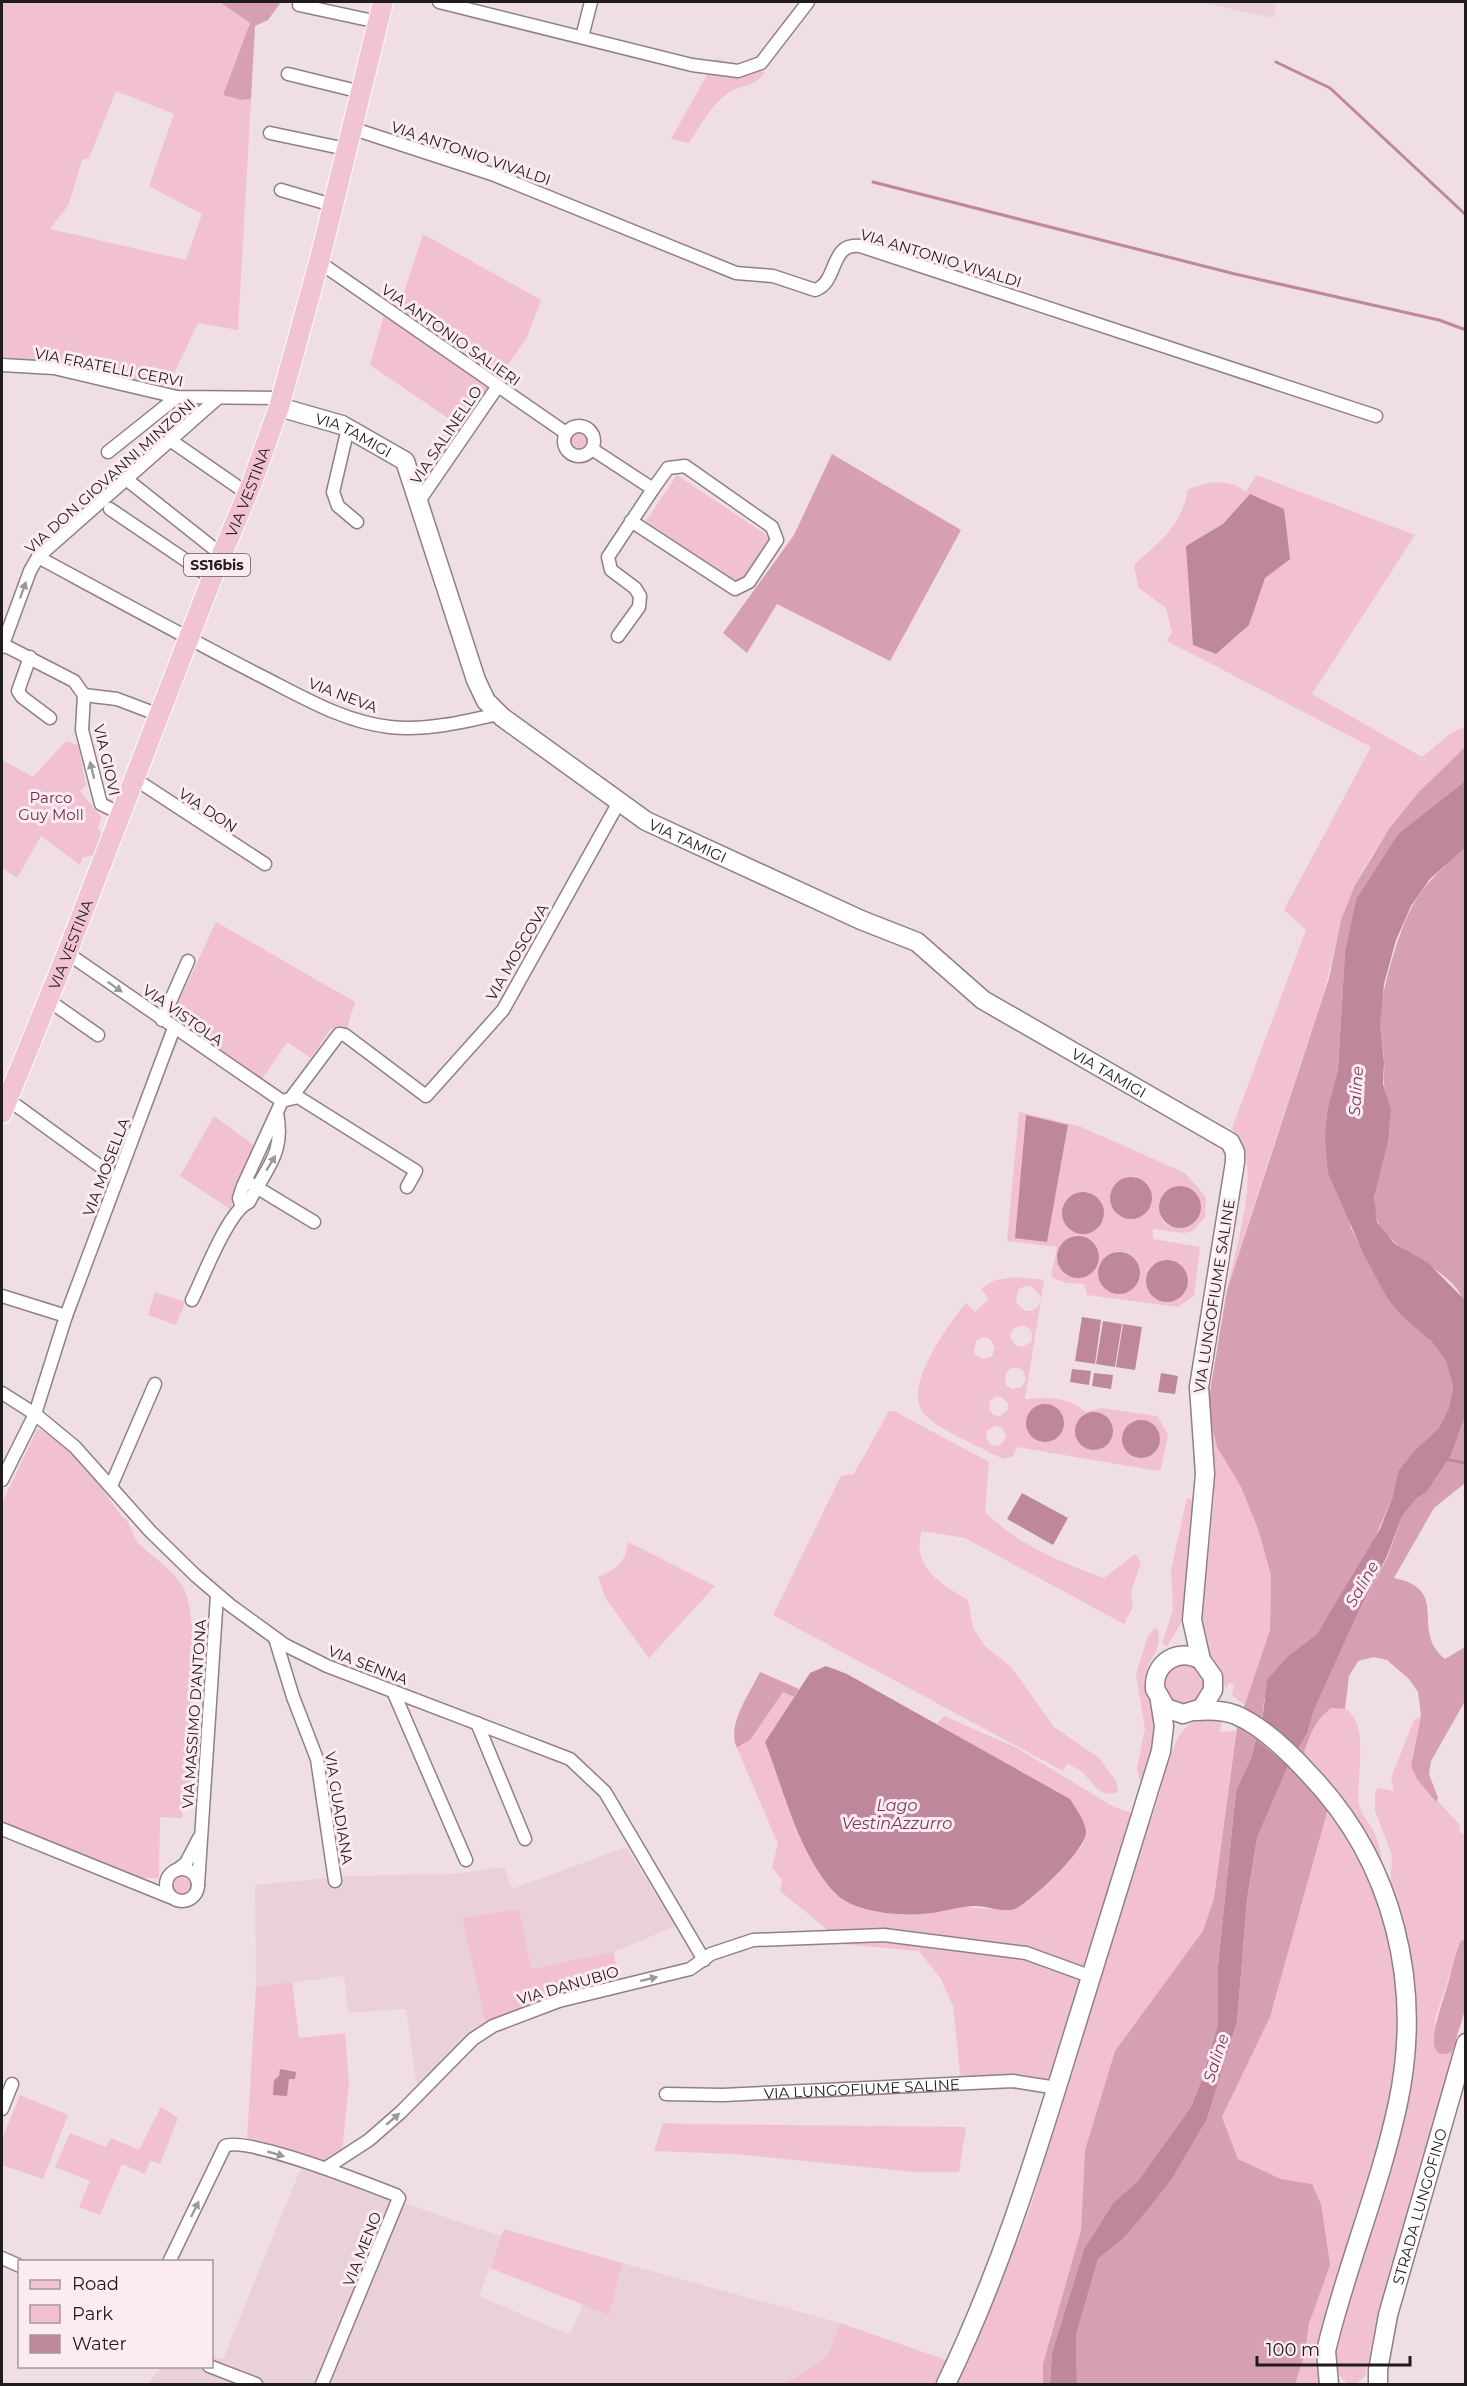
<svg xmlns="http://www.w3.org/2000/svg" width="1467" height="2386" font-family="Montserrat,sans-serif">
	<style>
		.built { fill: #ead1d9 }
		.green { fill: #f1c0d1; fill-rule: evenodd }
		.forest { fill: #d79fb4 }
		.water { fill: #be879b }
		.lines { fill: none; stroke-linecap: round; stroke-linejoin: round }
		.stream { stroke: #be879b; stroke-width: 3 }
		.street-casing { stroke: #8f8085; stroke-width: 15 }
		.secondary-casing { stroke: #8f8085; stroke-width: 21 }
		.primary-casing { stroke: #fff; stroke-width: 22 }
		.street { stroke: #fff; stroke-width: 12 }
		.secondary { stroke: #fff; stroke-width: 18 }
		.primary { stroke: #f2c3d5; stroke-width: 20 }
		.oneway { fill: #9b9899 }
		.labels { text-anchor: middle; dominant-baseline: central; stroke-width: 6; stroke-linejoin: round; paint-order: stroke }
		.shield { fill: #fcebf1; stroke: #62595d; stroke-width: 1.5 }
		.shield-label { font-size: 14px; font-weight: bold; fill: #201b1d }
		.street-label { font-size: 15px; fill: #201b1d; stroke: #fcebf1 }
		.park-label { font-size: 15px; fill: #722e4c; stroke: #fcebf1 }
		.water-label { font-size: 16px; font-style: italic; fill: #7c3755; stroke: #fcebf1 }
	</style>
	<rect width="100%" height="100%" fill="#efdee4"/>
	<path class="built" d="M1199,2h78l-4,16z
		M626,1847l50,79 -63,26 -82,17 -69,-50 24,106 -22,14 -47,49 -11,-79 -58,4 -4,-37 -88,11 -1,-102 94,-9 104,-2 51,-7 8,22z
		M301,2168l200,68 -22,60 91,39 13,-31 26,10 13,-51 218,60 -13,34 -43,27h-636l13,-17 51,-1v-9l11,2z"/>
	<path class="green" d="M2,2h218l30,21 -27,72 18,5 10,-1 -13,231 -40,-7 -32,67 -122,-29 -42,-1zM116,91l58,23 -25,72 53,28 -16,46 -136,-31 19,-25 13,-44 7,-2z
		M716,59l49,13c-10,15 -23,12 -37,21 -17,12 -28,33 -39,50l-18,-4z
		M423,234l118,66 -14,37 -27,39 -101,-68z
		M384,315l107,73 -27,41 -94,-64z
		M570 441a9 9 0 1 1 18 0a9 9 0 1 1-18 0Z
		M677,475l97,65 -32,46 -96,-65z
		M1256,475l159,60 -103,159 110,63 29,-24 14,-6v20c-42,42 -84,84 -110,139 -18,37 -22,79 -35,118 -31,95 -63,190 -93,286 8,-41 29,-102 17,-142 -2,-7 -8,-14 -12,-20l74,-198 -22,-20 87,-163 -204,-106 5,-9 -6,-24 -28,-21 -4,-22c26,-24 47,-38 54,-75 19,-9 40,-12 58,2zM1223,524l42,54 -16,47 -63,-79z
		M66,741l12,4 8,40 -6,6 21,26 -3,12 6,6 -10,21 -11,1 -3,8 -39,-29 -24,42 -15,-10v-108l31,17z
		M216,922l139,80 -9,29 -15,-3 -20,30 -24,-16 -26,39 -90,-63z
		M1019,1112l60,14 106,47 21,24 -1,20 -12,14 -9,2 -31,-4v10l47,8 -6,49 -16,11 -91,-12 -3,-11 -17,-1 -16,-6 6,-30 -50,-6zM1026,1115l42,11 -21,115 -32,-3zM1131,1177c20,2 27,23 13,38l-25,1 -8,-11 -1,-13zM1167,1190l34,17c-3,21 -24,28 -39,13l-3,-19zM1089,1192l11,8 4,19 -8,11 -33,-23 7,-11zM1090,1239l8,11 -2,19c-9,9 -19,11 -30,5zM1119,1251l20,28 -7,11 -34,-24 8,-10zM1179,1263l9,18 -3,12 -11,8 -19,-2 -8,-11z
		M214,1116l42,31 -26,62 -50,-33z
		M1016,1277l28,3 -19,119c20,-1 43,-3 60,13l17,-4 55,8 11,18 -7,35 -3,2 -141,-24 -4,9 -10,3c-20,-11 -64,-29 -78,-44 -25,-26 24,-91 41,-112l9,9 14,-13 -8,-10 14,-9zM1025,1286l8,1 8,10c-1,10 -7,15 -16,14l-9,-9 2,-12zM1023,1325c8,3 11,9 8,17l-9,5 -7,-2 -5,-9 3,-7zM983,1337l7,2 5,8 -3,9c-7,5 -14,3 -18,-4l2,-11zM1016,1367l7,3 3,10 -4,7 -10,2 -6,-4 -1,-10 5,-6zM995,1397h7l6,7v6l-8,6 -6,-1 -5,-5 1,-9zM1041,1405l22,22 -11,14 -18,-3 -7,-22 4,-5zM1103,1414l8,9 -1,18 -15,9 -16,-8 -4,-11zM1132,1422l28,15 -2,12 -22,8 -10,-7 -2,-18zM996,1426l6,2 4,8c-2,8 -8,11 -15,9l-5,-8 1,-7z
		M155,1292l30,10 -9,23 -28,-10z
		M1207,1409l10,38 24,40 17,42 13,46 -1,55 -25,75 -13,-10 2,-11 -6,-1 -2,8 -4,-17 -15,-21 -5,-29 12,-125v-51z
		M889,1411h5l95,51 -4,50c32,32 77,51 119,66l31,-24 6,8 -10,31 2,14 -9,17 -159,-86 -43,-7c-12,35 20,54 46,69l5,28 12,18 26,21 43,60 45,31 17,23 2,11c-20,7 -24,-10 -37,-21 -4,-3 -10,-5 -14,-7l-4,7 -290,-156 68,-139 13,-2z
		M40,1429l40,28 42,60c8,2 10,20 18,28 14,13 33,25 43,42 19,32 7,175 7,219h-7l-1,12 -22,-1 -1,61h-18l-139,-55v-320l35,-73z
		M1187,1498l6,2 2,4 -13,117 -15,26 -5,-4 11,-33 -2,-40z
		M628,1542l87,44 -66,72 -43,-59 -8,-22c16,-6 29,-15 30,-35z
		M1156,1627c10,19 -8,32 -11,48 -3,15 7,27 10,41 4,22 -8,48 -14,69l-4,-17 8,-39 -9,-55 12,-38z
		M1180,1661l19,6 7,18 -10,17 -12,4 -18,-8 -5,-19z
		M783,1692l11,5 -29,45 44,115 11,18 143,32 28,2 45,-16 46,-47 4,-13 -16,-34 -133,-75 7,-8 73,32 97,59 37,13c10,-23 19,-84 39,-96 10,-7 20,-6 32,-5l-2,13 16,-1 -22,167 -11,34 -88,119 -30,99 -4,80 -38,134v20h-259l43,-27 13,-34 126,44 63,-155 37,-123 -105,-7 -8,-76 -12,-27 -22,-28 -78,-7 -18,-18 -43,-35 2,-11 -10,-13 6,-23 -41,-96 7,-3z
		M1331,1708l14,1c26,13 10,73 14,96 2,9 10,17 14,25 6,11 9,26 9,40l-19,-41 -62,-74 16,-36z
		M1421,1716l-10,50 6,13 42,45 1,8 5,4v103l-4,2 -26,78 5,33 6,2 7,-3 -33,125 -43,141 -12,59 -9,8 -10,-1 -10,-12 -1,-15 68,-247 -13,-218 2,-36 -17,-44v-19l4,-4 15,3 -3,-13 23,-58z
		M1328,1809c47,69 71,138 73,222 1,44 -16,91 -28,133 -18,62 -37,123 -55,184l2,36h-25l22,-89 -5,-111 -31,-5 -43,-20 -16,-42 48,-100z
		M173 1886a9 9 0 1 1 18 0a9 9 0 1 1-18 0Z
		M519,1909l12,60 82,-17 8,31 -135,42 -24,-107z
		M292,1982l7,56 46,-5 4,49 -7,71 -20,9 -58,-16v-4l-17,-2 9,-153z
		M20,2095l48,20 -25,64 -41,-14v-26z
		M161,2107l17,11 -18,46 -10,-3 -5,13 -23,-10 -22,51 -21,-8 11,-26 -35,-14 15,-34 36,14 5,-9 28,12z
		M663,2123l21,1 282,3 -7,45h-45l-179,-18 -81,-3z
		M504,2229l118,34 -13,52 -119,-47z"/>
	<path class="forest" d="M220,2h61l-13,18 -13,6 -4,73 -10,1 -18,-5 27,-72z
		M832,454l129,76 -71,131 -113,-57 -30,49 -24,-20 71,-98z
		M1465,747v34l-67,53 -42,65 -11,53 -7,118 -10,37 23,121 36,70 44,43 15,20 7,26 -4,21 -11,21 -25,23 -15,19 -5,25 -22,51 -54,87 -28,21 -25,45 -2,23 -19,-13 27,-80 1,-55 -13,-46 -17,-42 -24,-40 -10,-38 20,-119 102,-312 12,-58 14,-35 34,-56 30,-37z
		M1465,848v457c-10,-38 -71,-49 -87,-83 -12,-25 9,-74 12,-102 1,-13 -4,-23 -6,-35 -1,-8 1,-16 0,-23 0,-12 -4,-24 -4,-36 0,-22 5,-42 11,-63 19,-61 25,-72 74,-115z
		M1465,1417v66l-31,25 -40,70c58,12 15,52 51,81l20,-12v54l-34,60 -2,13 9,24 -2,4 -19,-23 -6,-13 10,-50 -3,-24 -9,-13 -22,-19 -13,-3 -16,4 -9,15 -4,33 -14,-1c-16,13 -21,26 -27,45l29,34 -36,-37 10,-16 7,-24 44,-97 30,-57 14,-40 15,-18 10,-6 24,-37z
		M760,1672l39,17 -5,8 -11,-5 -33,48 -13,8c-11,-23 13,-55 23,-76z
		M1237,1727l19,12 -4,17 -16,35 -18,175v58l-16,55 -11,28 -53,74 -25,22 -29,46 -32,104 -2,31h-7v-20l38,-134 4,-80 30,-99 88,-120 11,-33z
		M1288,1766l40,43 -58,208 -48,100 16,42 43,20 31,5 9,20 9,61 -21,59 -4,29 -9,28 -1,3h-218l-1,-49 22,-76 25,-20 24,-28 25,-32 35,-60 30,-97 10,-123 10,-61z
		M1465,1939v71l-13,42c-36,15 -7,-55 -5,-65 5,-16 7,-31 14,-46z"/>
	<path class="water" d="M1250,494l34,15 6,50 -25,19 -16,47 -33,29 -23,-9 -7,-99 37,-22z
		M1465,781v67l-35,31 -19,27 -15,34 -12,44 -4,42 4,36 -1,22 8,26 -3,31 -14,56 3,25 17,21 34,20 36,36 1,118 -14,38 -24,37 -10,6 -15,18 -15,40 -29,57 -44,97 -7,24 -10,16 -35,-27 5,-43 22,-25 28,-21 63,-105 13,-33 5,-25 15,-19 25,-23 11,-21 4,-21 -7,-26 -15,-20 -30,-26 -14,-17 -23,-43 -36,-82 -3,-36 3,-30 10,-37 7,-118 11,-53 42,-65z
		M1026,1115l42,10 -21,117 -32,-4z
		M1110 1198a21 21 0 1 1 42 0a21 21 0 1 1-42 0Z
		M1159 1207a21 21 0 1 1 42 0a21 21 0 1 1-42 0Z
		M1062 1213a21 21 0 1 1 42 0a21 21 0 1 1-42 0Z
		M1057 1257a21 21 0 1 1 42 0a21 21 0 1 1-42 0Z
		M1098 1273a21 21 0 1 1 42 0a21 21 0 1 1-42 0Z
		M1146 1281a21 21 0 1 1 42 0a21 21 0 1 1-42 0Z
		M1082,1317l19,3 -6,44 -20,-3z
		M1103,1321l19,3 -7,43 -19,-3z
		M1123,1324l19,3 -7,43 -19,-3z
		M1072,1369l19,2 -2,14 -19,-3z
		M1094,1373l19,2 -2,14 -19,-3z
		M1161,1373l17,3 -3,18 -17,-2z
		M1026 1423a19 19 0 1 1 38 0a19 19 0 1 1-38 0Z
		M1075 1431a19 19 0 1 1 38 0a19 19 0 1 1-38 0Z
		M1122 1439a19 19 0 1 1 38 0a19 19 0 1 1-38 0Z
		M1022,1493l46,25 -15,27 -46,-26z
		M826,1666l21,8 223,125c6,10 15,21 16,33 0,18 -53,67 -69,76 -13,6 -28,-2 -41,-2 -15,0 -30,5 -45,7 -26,4 -76,0 -95,-19 -37,-38 -52,-104 -71,-152l45,-69z
		M1256,1739l32,27 -31,72 -10,61 -10,123 -30,97 -35,60 -25,32 -24,28 -25,20 -22,76 1,49h-27l2,-31 32,-104 29,-46 25,-22 53,-74 11,-28 16,-55v-58l18,-175 16,-35z
		M280,2069l16,3 -1,7h-6l-2,17 -14,-1 1,-15 5,-4z"/>
	<g class="lines">
		<path class="stream" d="M1276,62l54,26 136,127
			M873,182l362,92 204,46 27,10
			M1444,1459l22,4"/>
		<defs>
			<g id="street">
				<path d="M439,2l253,63 46,6 23,-8 47,-61"/>
				<path d="M299,5l79,17"/>
				<path d="M582,37l9,-35"/>
				<path d="M288,74l73,18"/>
				<path d="M351,128l141,46 244,99 37,3 42,14c24,-8 14,-48 45,-44l516,170"/>
				<path d="M270,133l76,16"/>
				<path d="M281,190l51,15"/>
				<path d="M319,262l247,171"/>
				<path d="M2,365l52,3 123,29 105,1"/>
				<circle cx="579" cy="441" r="15"/>
				<path d="M348,428l-15,64 5,14 19,16"/>
				<path d="M170,440l78,54"/>
				<path d="M592,449l61,40 15,-21 17,-2 87,61 5,13 -28,42 -14,7 -104,-68"/>
				<path d="M108,452l69,-55"/>
				<path d="M126,479l96,76"/>
				<path d="M419,501l79,-115"/>
				<path d="M110,509l102,69"/>
				<path d="M38,557c74,40 147,80 221,118 42,21 84,47 131,52 35,4 74,-5 108,-13"/>
				<path d="M618,636l21,-29 1,-11 -5,-8 -24,-18 -3,-13 45,-68"/>
				<path d="M2,644l72,37 10,14 -2,35 19,74 20,10"/>
				<path d="M2,647l28,-76 8,-14 180,-159"/>
				<path d="M30,657l-12,34 4,6 28,21"/>
				<path d="M84,695l33,4 42,16"/>
				<path d="M135,779l130,85"/>
				<path d="M67,953l215,148 -39,85 -4,12 2,7"/>
				<path d="M48,1000l50,35"/>
				<path d="M162,1020l26,-59"/>
				<path d="M2,1095l106,77"/>
				<path d="M291,1098l48,-64 6,1 81,61 77,-86 116,-208"/>
				<path d="M286,1100l12,-3 118,74 -9,16"/>
				<path d="M251,1184l63,38"/>
				<path d="M2,1296l64,20"/>
				<path d="M192,1300c11,-22 36,-89 57,-98 18,-35 36,-49 28,-89"/>
				<path d="M2,1393l33,21 40,33 75,84 45,44 35,30 55,40 42,21 243,93 35,33 99,168"/>
				<path d="M2,1480l33,-66 31,-98 108,-288"/>
				<path d="M111,1486l44,-102"/>
				<path d="M275,1638l18,59 24,62 18,122"/>
				<path d="M393,1691l73,169"/>
				<path d="M477,1723l48,116"/>
				<path d="M2,1829l168,68"/>
				<circle cx="182" cy="1885" r="16"/>
				<path d="M177,1870l9,-7 13,-25"/>
				<path d="M198,1885l19,-290"/>
				<path id="s1" d="M666,2094l57,1 290,-14 44,7"/>
				<path d="M2,2109l10,-25"/>
				<path d="M326,2168l43,-28 32,-28 72,-73 20,-13 66,-25 131,-32 21,-15 42,-14 131,-5 142,18 66,24"/>
				<path d="M2,2258l18,8"/>
				<path d="M169,2262l56,-116c22,-10 143,38 171,49l3,3 -77,186"/>
				<path d="M209,2366l47,18"/>
			</g>
			<g id="secondary">
				<path id="s2" d="M279,407l63,18 63,36 71,219 10,21 16,16 144,104 215,99 56,22 66,58 247,142 5,10v10l-36,225 6,87 -13,146 9,40 12,17v13l-11,18 -19,6 -17,-6 -11,-19c-2,-26 23,-42 46,-29"/>
				<path d="M1196,1711c12,-1 28,-1 40,4 28,12 54,38 74,60 84,88 113,210 88,328 -17,80 -49,157 -69,236l-3,12 3,33"/>
				<path d="M946,2384c52,-107 87,-219 122,-333 31,-100 62,-200 93,-300l3,-25 -4,-25"/>
				<path id="s3" d="M1378,2384v-14l10,-55 78,-272"/>
			</g>
			<g id="primary">
				<path id="s4" d="M2,1113l65,-160 145,-375 39,-93 28,-78 40,-145 64,-260"/>
			</g>
		</defs>
		<use href="#street" class="street-casing"/>
		<use href="#secondary" class="secondary-casing"/>
		<use href="#primary" class="primary-casing"/>
		<use href="#street" class="street"/>
		<use href="#secondary" class="secondary"/>
		<use href="#primary" class="primary"/>
	</g>
	<defs><path id="oneway-solid" d="M-6-.8H1V-3.2L6.5 0L1 3.2V.8H-6Z" transform="scale(1.5)"/></defs>
	<g class="oneway">
		<use href="#oneway-solid" transform="translate(23 590) rotate(-70)"/>
		<use href="#oneway-solid" transform="translate(92 770) rotate(-104)"/>
		<use href="#oneway-solid" transform="translate(115 987) rotate(35)"/>
		<use href="#oneway-solid" transform="translate(271 1163) rotate(-59)"/>
		<use href="#oneway-solid" transform="translate(649 1979) rotate(-13)"/>
		<use href="#oneway-solid" transform="translate(393 2119) rotate(-41)"/>
		<use href="#oneway-solid" transform="translate(276 2154) rotate(16)"/>
		<use href="#oneway-solid" transform="translate(195 2209) rotate(-64)"/>
	</g>
	<g class="labels">
		<rect class="shield" x="184" y="554" width="66" height="22" rx="4.5"/>
		<g class="shield-label">
			<text x="217" y="565">SS16bis</text>
		</g>
		<g class="street-label">
			<text transform="translate(471 153) rotate(19)">VIA ANTONIO VIVALDI</text>
			<text transform="translate(941 258) rotate(17)">VIA ANTONIO VIVALDI</text>
			<text transform="translate(451 335) rotate(35)">VIA ANTONIO SALIERI</text>
			<text transform="translate(109 367) rotate(11)">VIA FRATELLI CERVI</text>
			<text stroke="none"><textPath href="#s2" startOffset="80">VIA TAMIGI</textPath></text>
			<text transform="translate(446 435) rotate(-56)">VIA SALINELLO</text>
			<text transform="translate(110 476) rotate(-42)">VIA DON GIOVANNI MINZONI</text>
			<text stroke="none"><textPath href="#s4" startOffset="668">VIA VESTINA</textPath></text>
			<text transform="translate(343 695) rotate(21)">VIA NEVA</text>
			<text transform="translate(107 760) rotate(77)">VIA GIOVI</text>
			<text transform="translate(208 810) rotate(34)">VIA DON</text>
			<text stroke="none"><textPath href="#s2" startOffset="638">VIA TAMIGI</textPath></text>
			<text stroke="none"><textPath href="#s4" startOffset="182">VIA VESTINA</textPath></text>
			<text transform="translate(517 952) rotate(-60)">VIA MOSCOVA</text>
			<text transform="translate(183 1015) rotate(35)">VIA VISTOLA</text>
			<text stroke="none"><textPath href="#s2" startOffset="1122">VIA TAMIGI</textPath></text>
			<text transform="translate(106 1167) rotate(-69)">VIA MOSELLA</text>
			<text transform="translate(1214 1296) rotate(-81)">VIA LUNGOFIUME SALINE</text>
			<text transform="translate(368 1665) rotate(21)">VIA SENNA</text>
			<text transform="translate(194 1714) rotate(-86)">VIA MASSIMO D'ANTONA</text>
			<text transform="translate(339 1808) rotate(81)">VIA GUADIANA</text>
			<text transform="translate(568 1985) rotate(-16)">VIA DANUBIO</text>
			<text stroke="none"><textPath href="#s1" startOffset="196">VIA LUNGOFIUME SALINE</textPath></text>
			<text stroke="none"><textPath href="#s3" startOffset="183">STRADA LUNGOFINO</textPath></text>
			<text transform="translate(362 2249) rotate(-68)">VIA MENO</text>
		</g>
		<g class="park-label">
			<text x="51" y="797">Parco<tspan x="51" dy="17">Guy Moll</tspan></text>
		</g>
		<g class="water-label">
			<text transform="translate(1356 1091) rotate(-86)">Saline</text>
			<text transform="translate(1362 1584) rotate(-60)">Saline</text>
			<text x="897" y="1805">Lago<tspan x="897" dy="18">VestinAzzurro</tspan></text>
			<text transform="translate(1216 2058) rotate(-72)">Saline</text>
		</g>
	</g>
	<rect width="1467" height="2386" fill="none" stroke="#201b1d" stroke-width="6"/>
	<rect x="18" y="2260" width="195" height="108" fill="#fcebf1" stroke="#a4989c" stroke-width="1.5"/>
	<rect x="30" y="2280" width="30" height="9" fill="#f2c3d5" stroke="#a4989c" stroke-width="1.5"/>
	<text x="72" y="2290" font-size="18" fill="#201b1d">Road</text>
	<rect x="30" y="2305" width="30" height="18" fill="#f1c0d1" stroke="#a4989c" stroke-width="1.5"/>
	<text x="72" y="2320" font-size="18" fill="#201b1d">Park</text>
	<rect x="30" y="2335" width="30" height="18" fill="#be879b" stroke="#a4989c" stroke-width="1.5"/>
	<text x="72" y="2350" font-size="18" fill="#201b1d">Water</text>
	<path d="M1257 2356v9h153v-9" fill="none" stroke="#201b1d" stroke-width="3"/>
	<text x="1266" y="2356" font-size="18" fill="#201b1d" stroke="#fcebf1" stroke-width="4.5" paint-order="stroke">100 m</text>
</svg>
